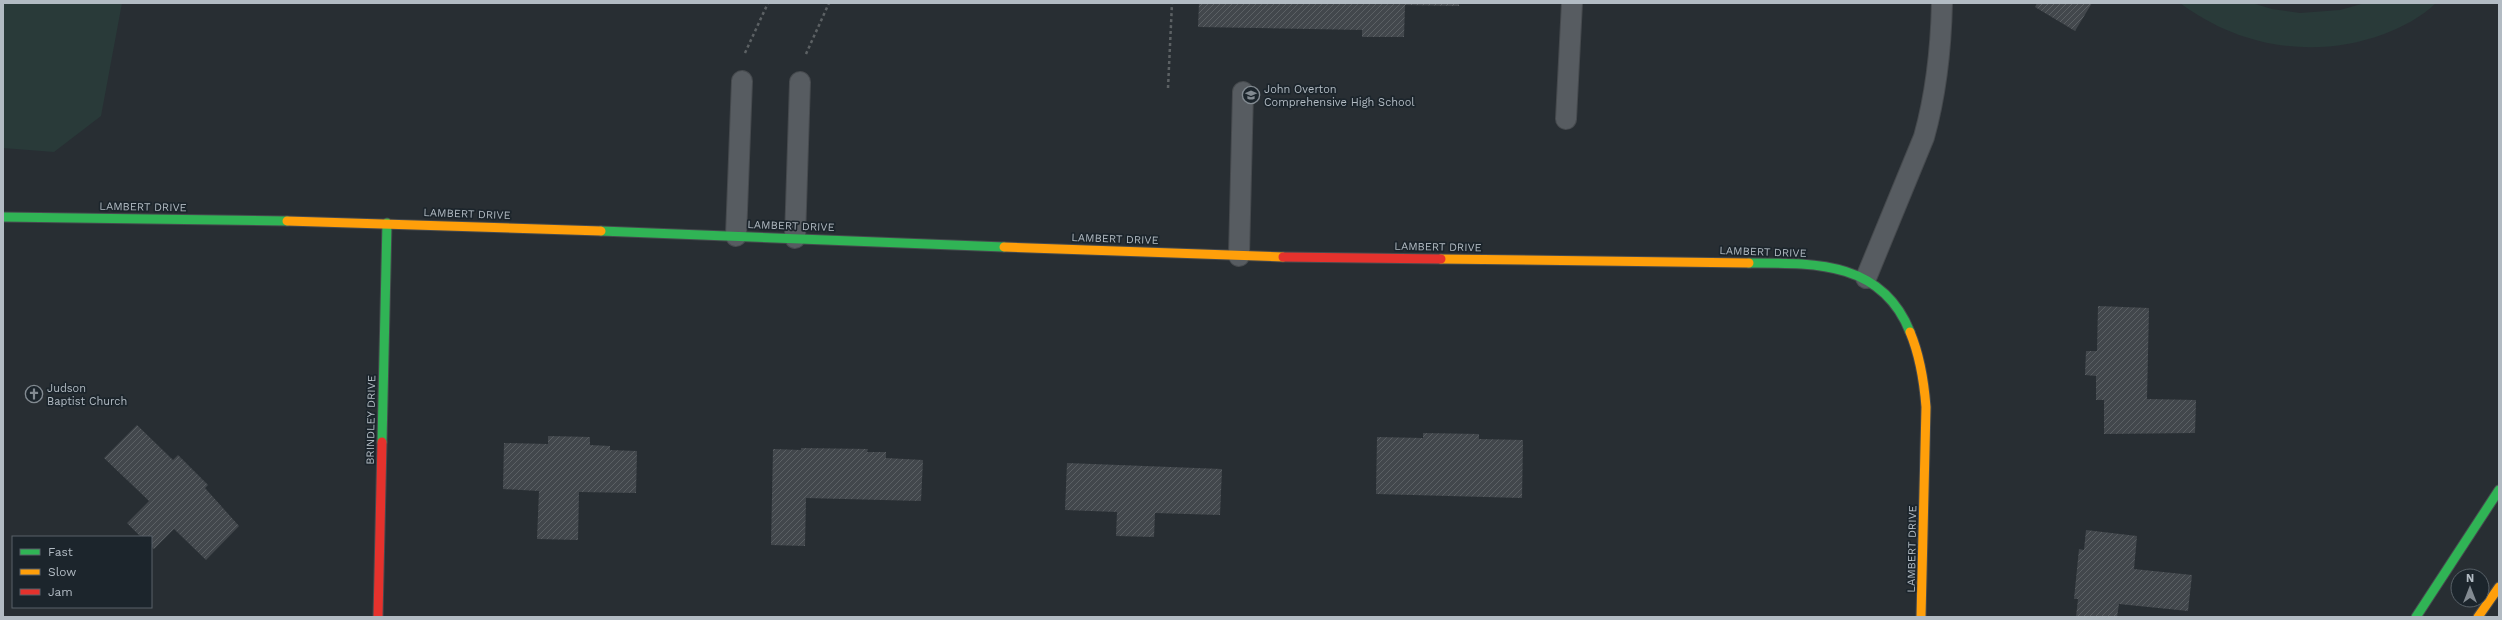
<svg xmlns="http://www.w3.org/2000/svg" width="2502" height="620" font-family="'Work Sans',sans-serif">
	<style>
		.green { fill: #293a39 }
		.building { fill: url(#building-hatch) }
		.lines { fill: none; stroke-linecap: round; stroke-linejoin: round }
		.lane-casing { stroke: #464a4e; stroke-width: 22 }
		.fast-casing { stroke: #464a4e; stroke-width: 11 }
		.slow-casing { stroke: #464a4e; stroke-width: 11 }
		.jam-casing { stroke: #464a4e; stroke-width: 11 }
		.path { stroke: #5c6164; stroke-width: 2.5; stroke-dasharray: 3 3; stroke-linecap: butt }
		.lane { stroke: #575c61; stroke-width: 20 }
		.fast { stroke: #30b455; stroke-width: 9 }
		.slow { stroke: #ff9f0a; stroke-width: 9 }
		.jam { stroke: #e5322d; stroke-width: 9 }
		.labels { text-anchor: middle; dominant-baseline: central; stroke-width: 3.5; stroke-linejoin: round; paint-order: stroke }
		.poi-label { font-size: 11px; fill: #b2bbc3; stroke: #1c252c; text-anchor: start }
		.street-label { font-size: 11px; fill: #b2bbc3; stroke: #1c252c }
	</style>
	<defs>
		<pattern id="building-hatch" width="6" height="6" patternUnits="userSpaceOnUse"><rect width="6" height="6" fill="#42474c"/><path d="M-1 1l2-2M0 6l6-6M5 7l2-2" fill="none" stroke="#5b6064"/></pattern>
	</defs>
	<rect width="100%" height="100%" fill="#282e33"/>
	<path class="green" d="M3,3h119l-21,113 -47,36 -51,-4z
		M2180,3h72l20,6 28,4 40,-3 25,-7h71c-14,14 -34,24 -52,31 -70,26 -145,13 -204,-31z"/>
	<path class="building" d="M1199,3h260v3l-54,-1 -1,32h-42v-7l-164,-3z
		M2037,3h55l-17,28 -40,-24z
		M2098,306l51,2 -2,91 49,1 -1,33 -91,1v-34h-8v-24l-11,-1 1,-24h11z
		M137,425l36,35 5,-5 30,30 -3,3 34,38 -33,34 -32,-31 -20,20 -3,-3v-9h-10l-14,-14 22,-22 -45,-43z
		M1423,433l56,1v5l44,1 -1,58 -146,-4 1,-57 46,1z
		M548,436l42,1v8l20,1v4l27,1 -1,42 -57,-1 -1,48 -41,-1 2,-48 -36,-2 1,-46 44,1z
		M801,448l67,1 -1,3h19v6l37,2 -2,41 -115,-3 -1,48 -34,-1 2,-96 28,1z
		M1067,463l155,6 -2,46 -65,-2 -1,24 -38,-1 1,-24 -52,-2z
		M2086,530l51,6 -3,33 58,6 -4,36 -69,-7 -2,13h-41l2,-18h-4l5,-50 5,1z"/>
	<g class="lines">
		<defs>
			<path id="lane" d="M1566,119l6,-116
				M736,236l6,-155
				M795,238l5,-156
				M1239,256l4,-164
				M1866,278l58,-141c12,-43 17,-89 18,-134"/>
			<path id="fast" d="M3,217l284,4
				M601,231l403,16
				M1749,263c65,0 133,-2 161,69
				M382,442l5,-219
				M2416,617l83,-127"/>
			<path id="slow" d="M287,221l314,10
				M1004,247l279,10
				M1441,259l308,4
				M1910,332c10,24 14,49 16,75l-5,210
				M2478,617l21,-30"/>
			<path id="jam" d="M1283,257l158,2
				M378,617l4,-175"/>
		</defs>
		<use href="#lane" class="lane-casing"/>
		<use href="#fast" class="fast-casing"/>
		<use href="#slow" class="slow-casing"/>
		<use href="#jam" class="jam-casing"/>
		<path class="path" d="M745,53l23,-50
			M806,54l23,-51
			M1168,88l4,-85"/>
		<use href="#lane" class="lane"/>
		<use href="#fast" class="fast"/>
		<use href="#slow" class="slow"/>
		<use href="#jam" class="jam"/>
	</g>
	<defs>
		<symbol id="school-ring" viewBox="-11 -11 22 22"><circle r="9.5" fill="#1c252c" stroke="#828a91" stroke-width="1.5"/><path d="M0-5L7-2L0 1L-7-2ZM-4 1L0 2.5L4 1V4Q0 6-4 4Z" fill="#828a91"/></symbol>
		<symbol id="church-ring" viewBox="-11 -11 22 22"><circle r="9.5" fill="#1c252c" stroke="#828a91" stroke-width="1.5"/><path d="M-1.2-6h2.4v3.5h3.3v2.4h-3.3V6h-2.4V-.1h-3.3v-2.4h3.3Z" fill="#828a91"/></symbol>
	</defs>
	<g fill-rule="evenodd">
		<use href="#school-ring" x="1241" y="85" width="20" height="20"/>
		<use href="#church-ring" x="24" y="384" width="20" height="20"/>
	</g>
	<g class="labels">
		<g class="poi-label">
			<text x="1264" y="89">John Overton<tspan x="1264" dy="13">Comprehensive High School</tspan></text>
			<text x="47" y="388">Judson<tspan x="47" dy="13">Baptist Church</tspan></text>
		</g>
		<g class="street-label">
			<text transform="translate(143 207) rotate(1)">LAMBERT DRIVE</text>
			<text transform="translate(467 214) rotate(2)">LAMBERT DRIVE</text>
			<text transform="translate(791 226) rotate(2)">LAMBERT DRIVE</text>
			<text transform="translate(1115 239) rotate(2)">LAMBERT DRIVE</text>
			<text transform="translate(1438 247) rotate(1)">LAMBERT DRIVE</text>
			<text transform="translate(1763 252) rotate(2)">LAMBERT DRIVE</text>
			<text transform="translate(371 420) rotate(-89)">BRINDLEY DRIVE</text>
			<text transform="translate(1912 549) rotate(-89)">LAMBERT DRIVE</text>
		</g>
	</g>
	<rect width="2502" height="620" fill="none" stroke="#b2bbc3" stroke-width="8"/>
	<rect x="12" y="536" width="140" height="72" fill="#1c252c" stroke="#586168"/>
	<rect x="20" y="549" width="20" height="6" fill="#30b455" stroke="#586168"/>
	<text x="48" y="556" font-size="12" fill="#b2bbc3">Fast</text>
	<rect x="20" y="569" width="20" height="6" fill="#ff9f0a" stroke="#586168"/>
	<text x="48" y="576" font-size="12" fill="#b2bbc3">Slow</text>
	<rect x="20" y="589" width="20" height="6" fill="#e5322d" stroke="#586168"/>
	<text x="48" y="596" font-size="12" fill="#b2bbc3">Jam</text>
	<g transform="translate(2470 588)"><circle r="19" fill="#1c252c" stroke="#586168"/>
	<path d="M0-3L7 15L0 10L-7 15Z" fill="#828a91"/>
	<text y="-6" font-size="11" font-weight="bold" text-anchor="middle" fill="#b2bbc3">N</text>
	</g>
</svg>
